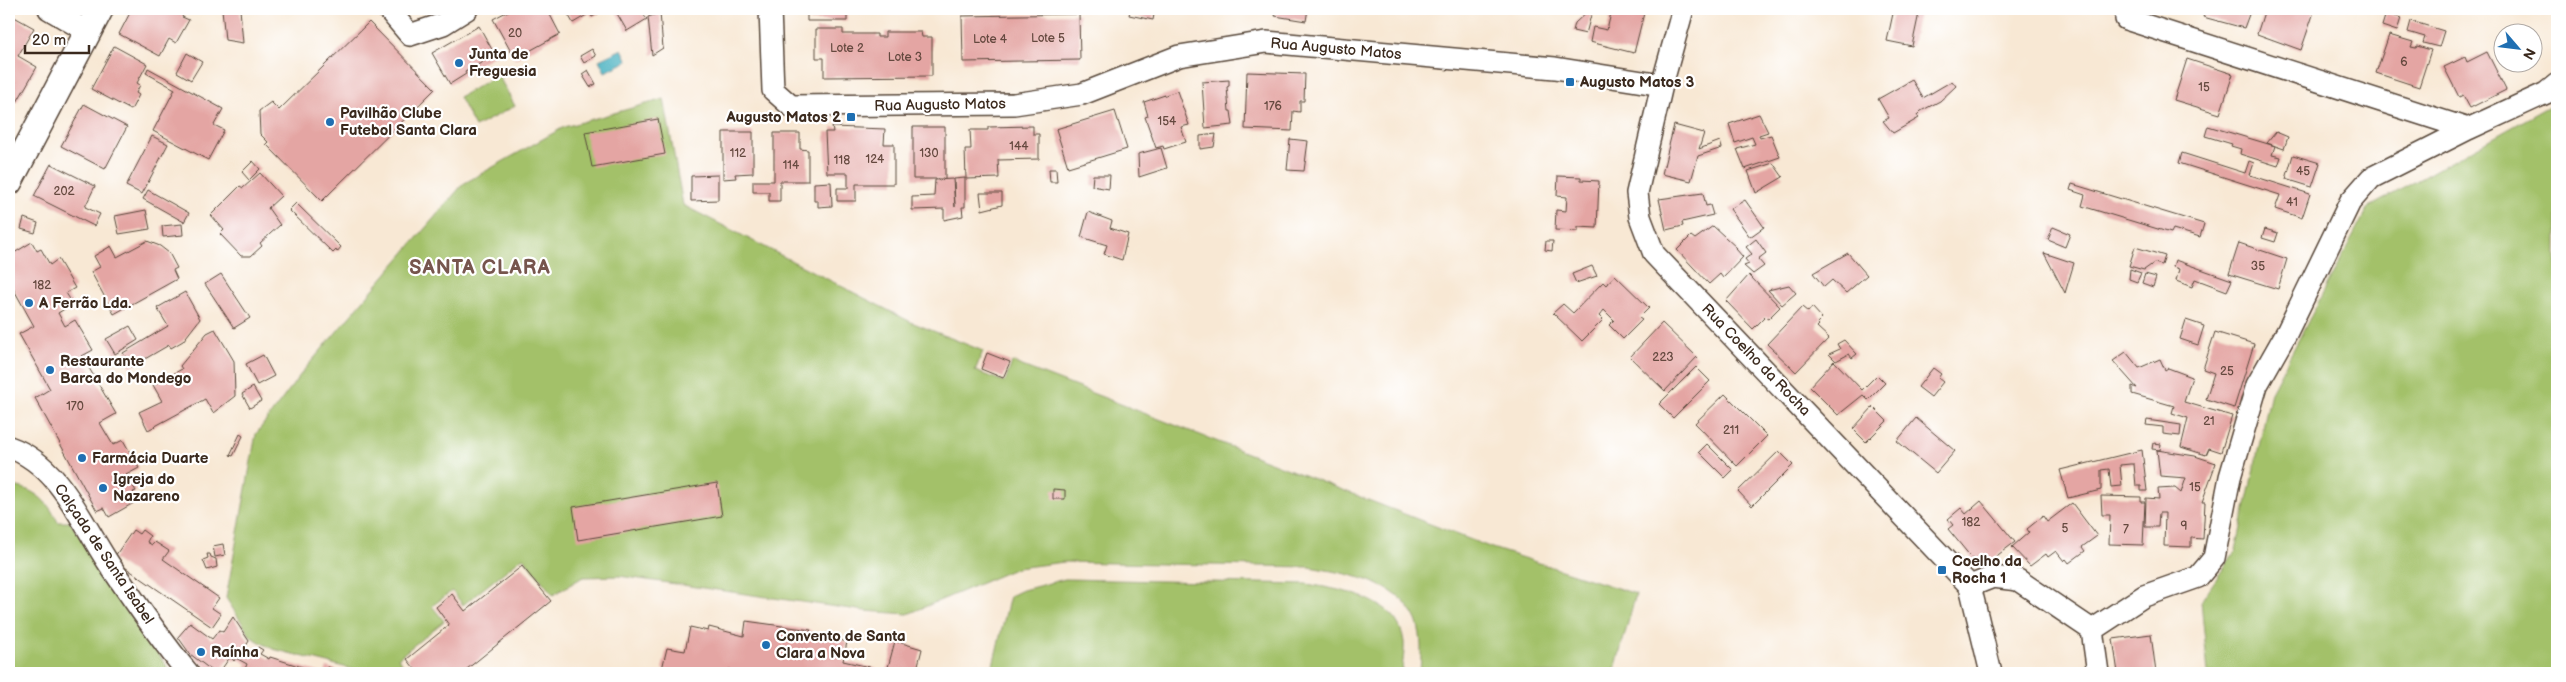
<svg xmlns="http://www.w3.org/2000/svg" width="2566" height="682" font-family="'Balsamiq Sans',sans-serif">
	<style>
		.green { fill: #a3c169; stroke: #6f7644 }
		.water { fill: #3fadbd; stroke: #3d6c6e }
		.building { fill: #e4a5a3 }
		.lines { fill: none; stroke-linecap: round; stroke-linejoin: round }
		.minor-casing { stroke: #574639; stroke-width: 24 }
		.tertiary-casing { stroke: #574639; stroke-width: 29 }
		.minor { stroke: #fff; stroke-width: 21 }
		.tertiary { stroke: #fff; stroke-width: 26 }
		.poi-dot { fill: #1f6fb2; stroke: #fff; stroke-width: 2 }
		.labels { text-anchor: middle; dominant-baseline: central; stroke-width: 4.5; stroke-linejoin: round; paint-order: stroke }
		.number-label { font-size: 12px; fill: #65493f }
		.street-label { font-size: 15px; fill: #3b2a1e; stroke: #fff }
		.poi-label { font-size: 15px; font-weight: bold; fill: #3b2a1e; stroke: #fff; text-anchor: start }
		.district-label { font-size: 20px; font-weight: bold; letter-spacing: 1px; fill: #76554d; stroke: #fff }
	</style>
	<rect width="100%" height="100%" fill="#fff"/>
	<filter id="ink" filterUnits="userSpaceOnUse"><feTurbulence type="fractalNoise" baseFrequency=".02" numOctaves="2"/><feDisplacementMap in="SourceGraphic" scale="10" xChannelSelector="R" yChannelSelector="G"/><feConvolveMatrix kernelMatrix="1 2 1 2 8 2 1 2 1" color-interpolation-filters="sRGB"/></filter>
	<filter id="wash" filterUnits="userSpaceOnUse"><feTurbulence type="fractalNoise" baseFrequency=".0096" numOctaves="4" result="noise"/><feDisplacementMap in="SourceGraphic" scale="20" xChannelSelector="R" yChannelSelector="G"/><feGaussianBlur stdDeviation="1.12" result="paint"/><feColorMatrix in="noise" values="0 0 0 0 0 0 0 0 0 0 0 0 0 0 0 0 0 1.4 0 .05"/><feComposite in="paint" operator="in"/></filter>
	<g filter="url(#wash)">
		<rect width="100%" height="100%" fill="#f8e8d4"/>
		<path class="green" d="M498,75l17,31 -40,21 -16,-30z
			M664,99l19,106 228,117 72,29 -8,20 30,11 7,-20 480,186 144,46 -22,79h-194c1,-18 3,-36 -4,-53 -16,-39 -72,-47 -107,-53l-245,-5 -47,6 -109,46 -43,-3 -246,-35 -36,1 -30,18 -30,-38 -60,48 -11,-14 -20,15 12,15 -46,37 12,15h-42l-95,-24 -22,-12 -25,-39 30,-164 48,-64 159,-186 101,-57z
			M2557,102v571h-349l-7,-72 35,-51 35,-158 97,-184z
			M9,486c24,1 39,15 49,36h12l101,151h-162z
			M1065,579l242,5c34,6 92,14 97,58 1,10 -2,21 -2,31h-411l19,-77 13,-6z"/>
		<path class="water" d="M622,49l6,12 -23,11 -6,-12z"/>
		<g id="blocks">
			<path class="building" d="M132,9h54l-4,8 7,3 -13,23 -7,-4 -9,17 -41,-22z
				M222,9h18l3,34 -18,-3z
				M512,9h35l13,25 -45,25 -22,-40z
				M565,9h39l1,1 -13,7 -2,-4 -17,10z
				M618,9h20l9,10 -20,12 -12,-21z
				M807,9h40v12h-40z
				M865,9h70v3l-70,1z
				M1123,9h32l-2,11 -24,-5 1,-4z
				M1172,9h17l-1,4z
				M1277,9h31l-2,12 -31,-5z
				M1590,9h8l-7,6 -5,19 -13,-3 2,-8z
				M1612,9h33l-11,44 -44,-11 3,-15 14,3z
				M1894,9l25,4 -7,33 -25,-5z
				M2206,9h45l-7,19 -41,-11z
				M2265,9h50l-14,41 -44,-16z
				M660,13l3,35 -11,7 -4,-38z
				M2386,13l15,5 -4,13 -15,-5z
				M9,14l25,14 -16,28 19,11 -20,35 -8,-5z
				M1079,14l1,46 -117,2 -1,-46z
				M2411,21l33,10 -5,16 -16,-4 2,-6 -17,-5z
				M369,22l66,67 -113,112 -56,-57 2,-2 -8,-8 -1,-23 12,-9 8,8z
				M479,26l16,29 -30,17 1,2 -16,10 -18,-31z
				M816,29h27v5h34v3h8v-5h36l1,5h10v39l-108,1v-19h-8z
				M2389,35l24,7 -2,5 5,1 1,-2 14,4 -12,37 -43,-14z
				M114,46l33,18 -10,19 3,2 -4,8 3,2 -8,15 -40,-21z
				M592,49l4,7 -12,7 -4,-7z
				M2487,52l19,38 -36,18 -7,-13 -4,2 -15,-30 21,-10 2,5z
				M187,53l15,9 -11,18 -14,-8z
				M2187,59l46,15 -13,40 -46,-14z
				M148,68l75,41 -9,16 10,5 -16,30 -55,-29 22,-42 -29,-16z
				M588,70l8,14 -6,3 -8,-13z
				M1247,72l58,2 -1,27h-4v11l-7,-1 -1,20 -47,-2z
				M1229,80v6l-2,1 2,24h2l2,14 -28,3 -3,-46z
				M1912,80l11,18 29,-17 4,5 -16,15 -19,10 -4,4 2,3 -26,15 -10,-12 6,-3 -11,-19z
				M1177,91l12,34 -8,2 5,15 -22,7 -1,-3 -7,2 -11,-31 3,-1 -4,-14z
				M84,104l43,23 -22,42 -44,-23z
				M1115,111l12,38 -59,18 -12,-38z
				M1759,114l9,18 -9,3 1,3 11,-3 9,22 -35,12 -8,-20 18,-5 -3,-7 -17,6 -6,-19z
				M658,119l7,35 -73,13 -7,-35z
				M1674,125l30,8 -5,16 21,-8 2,7 -24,8 -7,25 -29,-7z
				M1033,126v8h6v25l-41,1 1,18 -33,1 -1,-30h6l-1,-19h18v-3z
				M2208,126l67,20 -3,9 9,2 -3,9 -38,-12 1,-5 -10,-3 1,-2 -27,-8z
				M832,127l53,2 -1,15h10v40h-38v17h-19v-13h11v-15h-21l-2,-41h8z
				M913,127h32v52h-32z
				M723,132h30v41l-18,1 1,4 -13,1z
				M2276,132l12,5 -4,12 -17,-6z
				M774,133h26v16l8,1v31h-28v20h-11v-9h-16v-11h21z
				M1216,134l-2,13 -14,2v-13z
				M152,136l16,8 -26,50 -16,-8z
				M1290,139l18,2 -4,30 -17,-1z
				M1161,148l6,20 -28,9 -1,-23z
				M2182,153l63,20 4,-12 5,2 -4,12 60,19 -8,24 -27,-9 5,-14 -101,-32z
				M2293,155l27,8 -8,24 -26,-8z
				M253,161l7,8 -11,11 -7,-8z
				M1773,163l10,14 -27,16 -8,-22z
				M51,164l44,22 -10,21 15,7 -6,12 -60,-30z
				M1049,169h7l1,13h-7z
				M260,173l21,23 -13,12 12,17 -20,18 2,3 -11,10h-10l-21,-22 4,-4 -13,-15 29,-29 3,2z
				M718,175v25l-27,1v-25z
				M1093,175h17l-1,14 -17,-3z
				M1558,176l23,1v3l18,1 -2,47 -19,-1v4l-23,-1 1,-20 10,1 1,-14 -10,-1z
				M965,178v29h-3l1,9 -19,4v-11l-32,1v-13l22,-1 1,-16 18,-1 2,28 -1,-28z
				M831,182l1,24 -14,1v-6h-4v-18z
				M2072,184l132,40 -4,13 -27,-8 -2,4 -89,-27 3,-11 -15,-5z
				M148,190l41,23 -5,9 -41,-23z
				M980,193h22v12l-20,5z
				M1703,193l3,13 4,-1 3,10 -31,7 1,4 -17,4 -7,-31z
				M1745,200l19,27 -14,10 -20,-28z
				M296,203l45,44 -4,5 -1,-2 -3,3 -44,-43z
				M146,210l4,19 -31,5 -4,-18z
				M1088,212l24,9 -2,7 18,6 -6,26 -18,-6 3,-9 -26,-8z
				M24,218l14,5 -3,10 -14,-4z
				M182,224l1,11 -20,2 -1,-11z
				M1713,226l24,22 -1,1 7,8 -20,21 -3,-4 -11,10 -32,-34 14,-14 4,3z
				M2053,227l17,7 -5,13 -17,-7z
				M2265,229l13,4 -3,9 -13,-4z
				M1756,239l10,14 -8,6 6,7 -11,8 -9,-8 5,-2 -4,-5 7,-5 -6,-7z
				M147,241l13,5 9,7 8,15 -4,2 4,9 -63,35 -23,-42 9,-5 -6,-11 17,-10 6,11z
				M1546,241h7l-1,10 -7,-1z
				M32,242l5,9 4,-2 9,16 8,-6 17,29 -9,5 7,11 -15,9 7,13 10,-6 18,30 -11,6 34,58 -16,9 13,22 10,-5 16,28 -13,7 10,16 -3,1 4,9 -28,16 -5,-9 -7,3 -62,-113 15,-9 -31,-55 15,-8 -25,-45v-25z
				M2239,243l48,16 -9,30 -49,-15z
				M2135,247l30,9 -3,9 -8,-2 -10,7 -15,-4z
				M1848,253l19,22 -21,18 -14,-13 -8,7 -11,-14z
				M2044,253l30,10 -9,30z
				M2175,260l57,20 -5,11 -32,-12 -3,8 -16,-6 3,-12 -6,-2z
				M1592,266l5,10 -21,7 -4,-9z
				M2130,269l11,4 -4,9 -8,-3z
				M221,274l29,44 -16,10 -29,-44z
				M2145,274l11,3 -3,10 -11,-4z
				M1615,275l34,33 -10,10 3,2 -19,19 -14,-14 5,-5 -10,-10 -5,6 4,4 -21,21 -29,-28 10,-9 10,9 30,-31 3,3z
				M1749,275l31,32 -12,12 -3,-2 -12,12 -27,-28z
				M1789,285l7,8 -14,12 -14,-15z
				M185,292l15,27 -17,22 -12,7 -2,-3 -38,22 -8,-14 45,-27 -11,-18z
				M1802,307l6,5 4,-5 10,11 -5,5 2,2 -2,2 12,11 -33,34 -29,-28z
				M2186,320l18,6 -6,19 -18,-6z
				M1662,323l35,34 -32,34 -35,-34z
				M130,326l8,14 -23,14 -9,-15z
				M215,329l19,32 1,35 -22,17 -8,-14 -57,31 -9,-18 23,-11 -9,-16 29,-16 -2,-3 27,-33z
				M2215,332l39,12 -20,64 -28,-9 8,-26 -11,-4z
				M1844,340l13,14 -5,4 -3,-4 -13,7 -7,-7 11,-5 -3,-5z
				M2126,352l13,16 21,-9 5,11 3,-2 24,9 -8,25 48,14 -11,36 -12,-4 -3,7 -25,-8 7,-29 -16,-5 2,-7 -42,-12v-8l5,2 -24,-27z
				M987,353l23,9 -7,16 -22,-9z
				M263,355l11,21 -17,9 -11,-21z
				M1834,361l28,29 15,-15 8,8 -17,17 -5,-5 -25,20 -28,-28z
				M1696,367l14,14 -37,37 -14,-14z
				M1933,368l8,6 -3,4 5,4 -12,15 -13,-10z
				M253,387l8,14 -11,7 -8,-14z
				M1725,394l42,42 -30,30 -42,-43z
				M1873,407l14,14 -21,21 -13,-13z
				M1916,418l39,33 -19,22 -39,-32z
				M2147,420l34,5 -1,11 -17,-2v-7l-17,-2z
				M240,434l3,2 -10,20 -3,-1z
				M2153,443l8,1 -1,6 -8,-1z
				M1707,444l26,26 -8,8 -26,-26z
				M2142,450l5,41h-6v-5h-5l-2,-22h-4l-10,1 2,21 -11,1 -2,-18 -8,1v20l-33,8 -8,-28z
				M2157,450l38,6 21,7 -14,39h3l-2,37 -12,-1v9l-27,-1 1,-33h-6l-1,14h-13l1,-29 13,1 -1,-10 17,-1 6,5 5,-15 -26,-2z
				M1779,451l14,14 -41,41 -14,-15z
				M717,483l5,33 -144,24 -5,-33z
				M1053,489l12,1v9h-12z
				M2101,496l40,1v5h4l-2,43 -34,-1 1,-29h-8z
				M1981,501l34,41 -29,22 -5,-6 -6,4 -27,-33 5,-4 -5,-6 13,-11 5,6z
				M2072,503l25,33 -15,11 3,4 -16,12 -3,-4 -2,2 -8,-10 -8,6 -2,-3 -16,12 -18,-19 17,-15 -2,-3 16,-13 4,6z
				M133,530l6,4 3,-4 8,6 -3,6 5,3 3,-3 14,9 -6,8 56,39 -7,10 9,6 -9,13 -99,-68z
				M223,544l2,11 -10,2 -2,-11z
				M207,554h3l1,3 5,2 1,8 -10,3 -4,-10 5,-2z
				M522,566l29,35 -89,72h-44l-11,-14 42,-34 -13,-18 16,-13 13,17z
				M233,617l16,24 -5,8 11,3 3,-5 5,3 -3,4 9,5 1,-2 51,16h-68l-8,-4 2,-5 -11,-6 -2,3 -4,-4 -11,16h-4l-25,-19 -12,-17 12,-14 22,16 7,-9 4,2z
				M746,621l65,9 -1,2 37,10 -4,19 44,10 8,-30 27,8 -6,24h-169l-18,-4 -1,4h-50l-16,-4 5,-21 18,3 5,-24 18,4 1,-4 35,9z
				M2151,634l5,39h-38l-5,-34z
				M327,667l10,3 -1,3h-11z"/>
		</g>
	</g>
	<g filter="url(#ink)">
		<use href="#blocks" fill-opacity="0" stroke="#574639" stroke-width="1"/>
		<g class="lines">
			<defs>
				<path id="minor" d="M49,9l39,23
					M388,9l22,26 33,-11 24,-15
					M770,9l3,81 18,16 223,-2 68,-10 97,-38 87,-14 289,26 107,17
					M1683,9l-21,76 -25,108 3,24 14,37 316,332 21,87
					M2126,19l342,110
					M9,447c51,18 72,75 100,117 25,37 51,75 79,109
					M1970,586l23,-9 25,3 74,50
					M2092,630l52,-34 54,-19 16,-19 16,-81 27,-92 30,-53 63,-130 21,-24 97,-49 78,-36 11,-9
					M2092,630l6,43"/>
				<path id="tertiary" d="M9,182l91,-173"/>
			</defs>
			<use href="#minor" class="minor-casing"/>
			<use href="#tertiary" class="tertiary-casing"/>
			<use href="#minor" class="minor"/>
			<use href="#tertiary" class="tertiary"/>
		</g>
	</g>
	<g class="poi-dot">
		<circle cx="459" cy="63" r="5"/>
		<rect x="1565" y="77" width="10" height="10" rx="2.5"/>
		<rect x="846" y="112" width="10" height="10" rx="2.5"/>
		<circle cx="330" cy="122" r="5"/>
		<circle cx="29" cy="303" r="5"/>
		<circle cx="50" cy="370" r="5"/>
		<circle cx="82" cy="458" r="5"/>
		<circle cx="103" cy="488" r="5"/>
		<rect x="1937" y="565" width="10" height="10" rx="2.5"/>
		<circle cx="766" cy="645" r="5"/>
		<circle cx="201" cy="652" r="5"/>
	</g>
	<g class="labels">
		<g class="number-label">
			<text x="515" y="33">20</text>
			<text x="1048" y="38">Lote 5</text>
			<text x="990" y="39">Lote 4</text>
			<text x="847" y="48">Lote 2</text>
			<text x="905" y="57">Lote 3</text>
			<text x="2404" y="62">6</text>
			<text x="2204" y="87">15</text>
			<text x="1273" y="106">176</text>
			<text x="1167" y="121">154</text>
			<text x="1019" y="146">144</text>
			<text x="738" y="153">112</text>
			<text x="929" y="153">130</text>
			<text x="875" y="159">124</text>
			<text x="842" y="160">118</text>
			<text x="791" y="165">114</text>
			<text x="2303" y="171">45</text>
			<text x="64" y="191">202</text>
			<text x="2292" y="202">41</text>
			<text x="2258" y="266">35</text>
			<text x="42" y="285">182</text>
			<text x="1663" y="357">223</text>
			<text x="2227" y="371">25</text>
			<text x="75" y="406">170</text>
			<text x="2209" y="421">21</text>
			<text x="1731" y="430">211</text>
			<text x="2195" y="487">15</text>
			<text x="1971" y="522">182</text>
			<text x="2184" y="526">9</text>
			<text x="2065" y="528">5</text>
			<text x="2126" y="529">7</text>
		</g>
		<g class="street-label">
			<text transform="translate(1336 49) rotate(5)">Rua Augusto Matos</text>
			<text transform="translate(940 105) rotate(-1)">Rua Augusto Matos</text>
			<text transform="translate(1756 360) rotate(46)">Rua Coelho da Rocha</text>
			<text transform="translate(104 554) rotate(56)">Calçada de Santa Isabel</text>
		</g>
		<g class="poi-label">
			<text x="469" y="54">Junta de<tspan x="469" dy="17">Freguesia</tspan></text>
			<text x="1580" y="82">Augusto Matos 3</text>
			<text x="340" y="113">Pavilhão Clube<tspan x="340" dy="17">Futebol Santa Clara</tspan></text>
			<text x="841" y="117" text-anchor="end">Augusto Matos 2</text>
			<text x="39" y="303">A Ferrão Lda.</text>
			<text x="60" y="361">Restaurante<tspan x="60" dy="17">Barca do Mondego</tspan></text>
			<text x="92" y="458">Farmácia Duarte</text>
			<text x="113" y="479">Igreja do<tspan x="113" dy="17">Nazareno</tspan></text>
			<text x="1952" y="561">Coelho da<tspan x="1952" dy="17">Rocha 1</tspan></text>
			<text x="776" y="636">Convento de Santa<tspan x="776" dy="17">Clara a Nova</tspan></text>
			<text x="211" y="652">Raínha</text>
		</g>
		<g class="district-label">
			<text x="480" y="268">SANTA CLARA</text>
		</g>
	</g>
	<rect width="2566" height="682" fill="none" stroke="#fff" stroke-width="30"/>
	<g transform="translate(2518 48) rotate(118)"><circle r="24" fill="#ffffff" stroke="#b1aaa5"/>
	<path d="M0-4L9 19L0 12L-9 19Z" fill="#1f6fb2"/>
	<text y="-8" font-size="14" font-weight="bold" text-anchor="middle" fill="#3b2a1e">N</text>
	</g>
	<path d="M25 45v8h64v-8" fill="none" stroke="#3b2a1e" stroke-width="2.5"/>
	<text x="32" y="45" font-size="15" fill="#3b2a1e" stroke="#ffffff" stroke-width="4" paint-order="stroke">20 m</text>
</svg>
